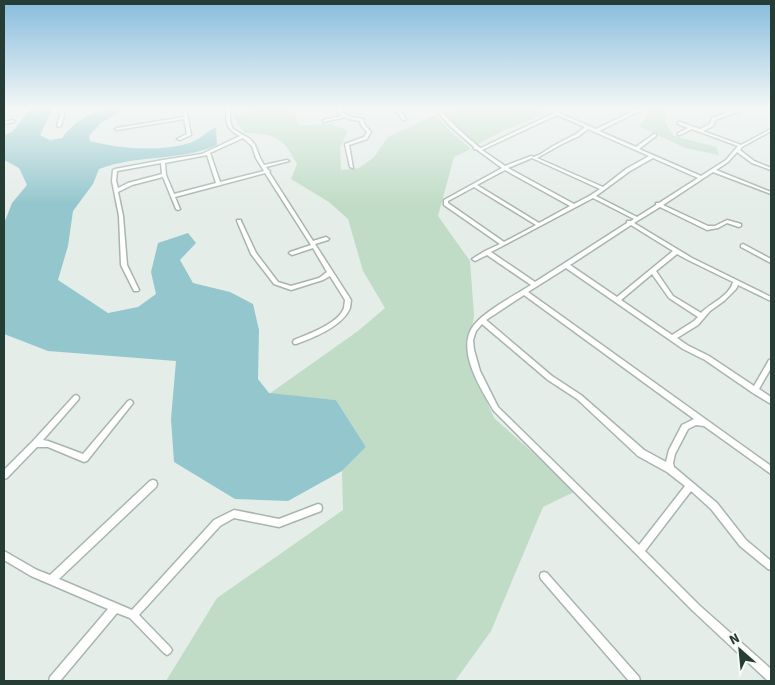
<svg xmlns="http://www.w3.org/2000/svg" width="775" height="685" font-family="'Source Sans 3',sans-serif">
	<style>
		.green { fill: #c0dcc6 }
		.water { fill: #93c7cd }
		.lines { fill: none; stroke-linecap: round; stroke-linejoin: round }
		.minor-casing { stroke: #a8b5af; stroke-width: 3 }
		.minor { fill: #fff; fill-rule: evenodd }
	</style>
	<rect width="100%" height="100%" fill="#e5ede9"/>
	<path class="green" d="M244,108h49l5,17 33,-1 17,7 -8,16 1,23 18,-2 15,-11 14,-20 48,-22 14,16 21,18 -17,8 -16,59 32,45 4,54 -7,42 27,61 82,73 -33,16 -52,124 -36,50h-289l51,-83 126,-88 -1,-39 24,-24 -30,-47 -67,-6 89,-63 27,-23 -22,-37 -15,-52 -19,-17 -38,-23 6,-15c-14,-28 -23,-30 -52,-31l-12,-16 12,-6z
		M455,108h85l7,5 -42,17 -29,15 -22,-20 -10,-13z
		M640,108h29l-4,3 1,13 8,12 42,11 3,8 -34,-7 -46,-22 10,-12z"/>
	<path class="water" d="M31,108h22l-13,27 10,5 12,-2c18,-23 36,-30 64,-30l-25,15 -12,13 1,5c31,8 69,11 100,2 9,-3 17,-12 26,-16l1,18c-38,17 -79,9 -118,24l-6,15 -20,27 -5,35 -10,34 50,33 30,-6 18,-13 -5,-22 7,-29 30,-10 8,10 -16,17 13,23 37,9 23,12 6,26 -1,49 11,14 67,7 30,47 -24,24 -54,30 -53,-2 -61,-37 -3,-43 5,-58 -128,-10 -44,-17 1,-113 7,-18 15,-18 -8,-17 -15,-8v-25l8,-3z"/>
	<g class="lines">
		<defs>
			<path id="minor" d="M62,108h4l-5,18 -2,1 -2,-1z
				M182,108h4l5,27 -11,5 -3,-1 10,-5 -3,-15 -67,11 -2,-1 2,-1 67,-11z
				M226,108h4v10l1,7 2,4 17,10 5,6 5,13 4,7 23,-5 2,1 -23,6 2,3 2,1 -1,1 44,69 13,-4 3,2 -1,1 -13,4 36,56c0,1 -1,7 -1,8 -7,18 -37,30 -54,36h-2l-1,-2 1,-2c14,-6 44,-16 50,-32 0,-1 1,-7 1,-8l-15,-24 -7,4 -32,10 -17,-6 -23,-30 -14,-33v-1h4v1l15,32 22,29 13,4 28,-8 8,-6 -14,-24 -21,7 -3,-2 1,-1 21,-7 -46,-72 -90,24 5,12 -2,1 -2,-1 -13,-32 -31,8 -14,7 5,24 4,49 12,25 -1,1h-4l-13,-26 -2,-49 -7,-35 1,-11 2,-1 48,-9 39,-6 38,-18c-14,-7 -14,-13 -14,-28zM243,138l9,8 4,12 8,13 -44,11 -10,-29zM207,155l9,28 -42,11 -8,-19 -1,-12zM161,163l1,11 -34,9 -10,5 -2,-7 1,-10z
				M337,108h4l1,4 8,5 13,2 2,6 6,7 -4,7 -18,6 4,23 -3,-1 -5,-23 19,-7 3,-5 -6,-7 -1,-4 -11,-2 -4,-2 -22,5v-2l19,-4 -4,-3z
				M394,108h4l8,11 -1,1h-2z
				M434,108h4c13,14 26,27 41,39l2,1 73,-35 -11,-5h5l48,21 42,-20h2v2l-41,20 37,16 18,-13h2v2l-17,13 62,27 25,-16 12,-14 -46,-17 -12,6h-2v-2l10,-5 -10,-4v-2h2l20,7 10,-5 2,-6 14,-5 -15,-5c6,0 11,3 17,4 6,1 13,-4 20,-4l-33,12 -2,6 -10,5 38,14 30,-16v2l-29,16 -2,3 14,11 17,7v2l-19,-7 -15,-11 -9,10 -12,8 55,22v2l-58,-22 -50,33 45,21h7l12,-6 14,4v2l-2,1 -12,-4 -9,5 -11,2 -47,-23 -26,16 58,35 79,39v4l-33,-16 -2,4 -12,12 -14,10 -12,14 -21,13 10,7 22,11 45,30 15,-26 2,-1v9l-12,21 12,8v7l-18,-11 -48,-33 -22,-11 -117,-81 -38,24 243,174v8l-67,-48 -8,-1 -8,4 -13,25 -2,9 1,4 43,36 29,37 25,21v9l-3,-1 -28,-23 -29,-37 -20,-18 -46,60 54,54 72,64v12l-4,-1 -74,-69 -199,-200c-13,-22 -39,-62 -20,-86 11,-14 41,-30 57,-40l-44,-30 -12,6 -3,-2 13,-8 15,-7 -56,-39v-5l58,-32 -26,-19h-2v-2l-24,-21zM557,115l28,12 -9,7 -23,12 -12,8 -7,3 -3,-1 -26,10 -23,-16zM588,129l61,27 -23,13 -23,18 -66,-29 25,-14 17,-8zM532,158l68,31 -9,6 -17,9 -66,-36zM653,158l45,20 -39,25h-3v2l-19,12 -41,-21 34,-25zM505,170l65,36 -31,17 -62,-38zM474,187l62,38 -32,17 -56,-39v-2zM593,198l41,21 -3,2h-4v2l-92,59 -44,-30zM631,225l42,26 -56,46 -47,-32zM677,254l11,6 45,22c-4,15 -23,21 -32,31l-28,-17 -17,-25zM652,274l17,24 29,19 -4,4 -22,14 -51,-35zM524,295l170,124 -12,6 -13,25 -3,12 -22,-12 -63,-55 -29,-19 -66,-56zM482,324l66,56 29,19 61,57 29,16 18,14 -46,59 -141,-138 -18,-36 -6,-21 -1,-10 3,-9z
				M762,108h6l3,2v2z
				M13,120l2,1 -1,1 -10,2v-2z
				M743,244l28,15v4l-30,-16v-2z
				M76,395l2,1 1,2 -1,2 -35,40 5,1 35,13 45,-53 2,-1 2,1 1,2 -46,58 -3,1 -36,-15h-11l-30,31 -3,1v-9l29,-29 41,-45z
				M153,480l3,1 1,3 -1,3 -97,92 73,31 82,-90 20,-10 45,9 39,-15 3,1 1,3 -1,3 -42,16 -45,-9 -14,8 -81,89 31,32 2,3 -2,3 -3,2 -3,-2 -34,-35 -13,-5 -57,68h-11l1,-4 58,-68 -77,-33 -27,-16v-9l33,19 13,5 100,-94z
				M544,572l3,1 92,104 1,4h-11l-88,-102 -1,-3 1,-3z"/>
		</defs>
		<use href="#minor" class="minor-casing"/>
		<use href="#minor" class="minor"/>
	</g>
	<linearGradient id="sky" x2="0" y2="1"><stop stop-color="#86bcdd"/><stop offset="0.53" stop-color="#f3f7f5"/><stop offset="1" stop-color="#f3f7f5" stop-opacity="0"/></linearGradient>
	<rect width="775" height="204" fill="url(#sky)"/>
	<rect width="775" height="685" fill="none" stroke="#263d35" stroke-width="10"/>
	<g transform="translate(740 650) rotate(333)" stroke="#f6faf7" stroke-width="4" paint-order="stroke">
	<path d="M0-4L9 19L0 12L-9 19Z" fill="#263d35"/>
	<text y="-8" font-size="14" font-weight="bold" text-anchor="middle" fill="#263d35">N</text>
	</g>
</svg>
